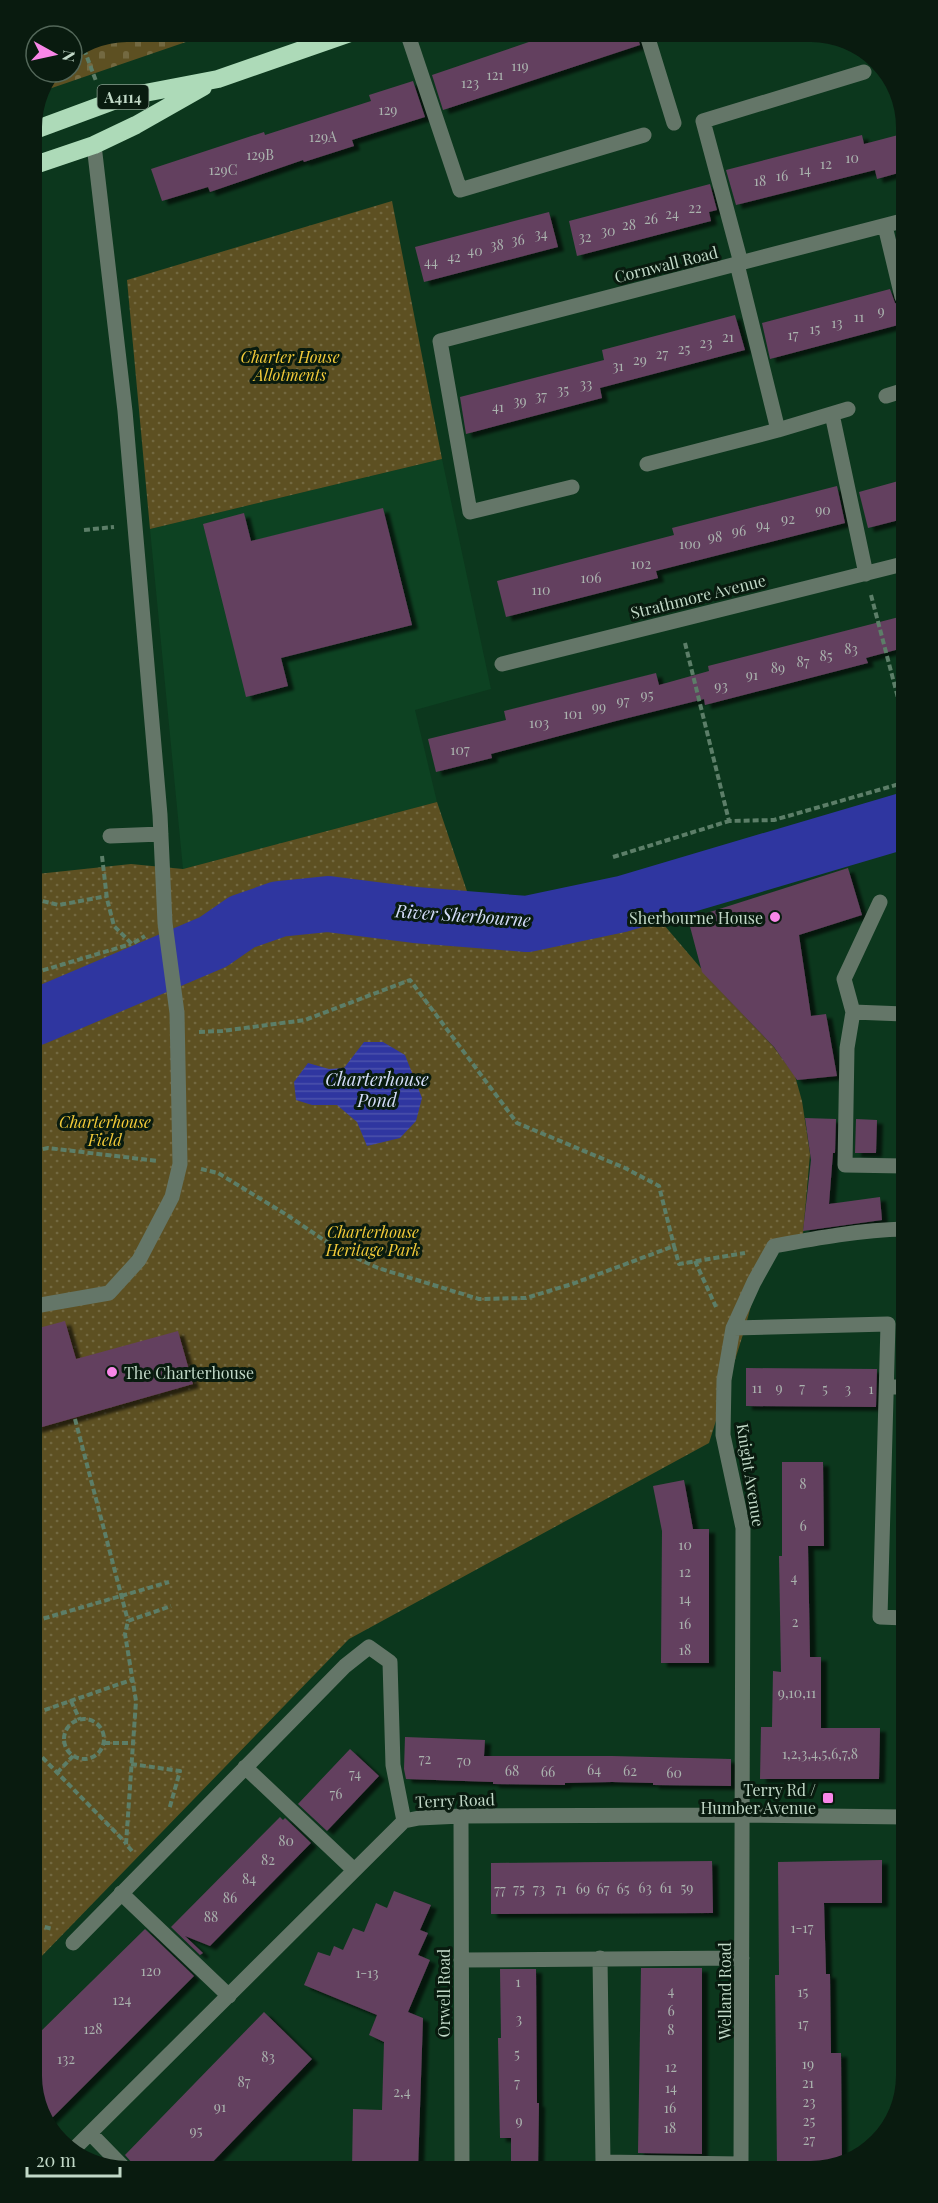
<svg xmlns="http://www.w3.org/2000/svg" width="938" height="2203" font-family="'Playfair Display',serif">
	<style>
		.built { fill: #0d4222 }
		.cemetery { fill: url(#cemetery-stones) }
		.park { fill: url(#park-dots) }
		.water { fill: url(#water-rules) }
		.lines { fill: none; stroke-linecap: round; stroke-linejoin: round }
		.river { stroke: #2f36a0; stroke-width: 56 }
		.building { fill: #64405e; filter: url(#shadow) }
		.path { stroke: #5c7e68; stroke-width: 4; stroke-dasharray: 6 3; stroke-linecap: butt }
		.minor { stroke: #647668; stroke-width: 15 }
		.highway { stroke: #addab8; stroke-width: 18 }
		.poi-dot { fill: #f987e8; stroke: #091b0f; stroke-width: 2 }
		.labels { text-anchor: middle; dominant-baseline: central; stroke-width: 6; stroke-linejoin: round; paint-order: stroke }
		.number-label { font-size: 14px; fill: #aab3ae }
		.shield { fill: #091b0f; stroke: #8aa090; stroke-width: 1.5 }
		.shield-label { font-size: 15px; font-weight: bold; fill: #c2d9c8 }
		.street-label { font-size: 16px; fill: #c2d9c8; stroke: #091b0f }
		.park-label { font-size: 16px; font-style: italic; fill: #f3cb39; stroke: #091b0f }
		.poi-label { font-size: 16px; fill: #c2d9c8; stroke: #091b0f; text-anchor: end }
		.water-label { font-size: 18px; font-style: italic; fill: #d4ddf9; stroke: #091b0f }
	</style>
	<defs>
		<pattern id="cemetery-stones" width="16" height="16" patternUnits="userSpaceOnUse" patternTransform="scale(1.5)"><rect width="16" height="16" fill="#5d5022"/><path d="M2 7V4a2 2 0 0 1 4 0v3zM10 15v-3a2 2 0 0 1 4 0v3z" fill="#736941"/></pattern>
		<pattern id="park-dots" width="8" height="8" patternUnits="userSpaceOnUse" patternTransform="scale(1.5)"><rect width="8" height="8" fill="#5d5022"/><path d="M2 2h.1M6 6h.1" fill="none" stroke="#736941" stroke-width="1.8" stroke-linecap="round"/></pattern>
		<pattern id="water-rules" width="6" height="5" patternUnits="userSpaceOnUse" patternTransform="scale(1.5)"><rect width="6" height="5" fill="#2f36a0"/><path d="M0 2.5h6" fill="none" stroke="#4c52ac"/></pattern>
		<filter id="shadow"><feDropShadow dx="6" dy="4" stdDeviation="1.5" flood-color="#0009"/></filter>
	</defs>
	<rect width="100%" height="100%" fill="#0c371d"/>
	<path class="built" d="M442,459l49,230 -76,21 22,92 -254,67 -33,-340z"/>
	<path class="cemetery" d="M127,32h88l-169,58 8,-18h18v-18z"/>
	<path class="park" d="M392,201l50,258 -292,70 -23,-249z
		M437,802l39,116 148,-40 92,108 57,60 22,30 7,25 8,53 -7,80 -29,12 -15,30 -14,52 -36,115 -360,196 -313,323 -3,-1117 4,29 94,-10 52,5z"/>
	<path class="water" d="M364,1042h19l22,13 17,43 -6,23 -16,17 -33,8 -10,-24 -20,-17h-25l-16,-5 -2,-18 14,-19 21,6 15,-1z"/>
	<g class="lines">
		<path class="river" d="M34,1018l179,-76 29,-20 37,-13 49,-5 87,11 112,9 95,-20 281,-83"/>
	</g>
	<path class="building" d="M558,32h78l4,13 -197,65 -11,-35z
		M413,81l12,36 -73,23 2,6 -50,16 -1,-2 -93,32 -2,-5 -46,14 -11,-32 113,-37 1,3 106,-34 -2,-6z
		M902,134v38l-25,7 -2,-9 -139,35 -10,-35 136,-35 2,9z
		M710,184l7,26 -8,2 2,9 -134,35 -8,-35z
		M549,212l9,35 -134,35 -9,-35z
		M890,289l5,14 7,3v18l-132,35 -8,-36z
		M735,315l10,35 -145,38 2,10 -136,36 -6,-37 144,-37 -2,-10z
		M902,480l1,39 -35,9 -9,-36z
		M837,486l8,37 -189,48 2,7 -152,39 -9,-36 177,-46 -2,-7z
		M383,508l29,117 -131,33 7,28 -42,11 -43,-173 41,-11 7,28z
		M903,616v32l-37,10 2,5 -163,42 -1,-6 -88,22 -125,33 1,4 -56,14 -8,-33 78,-19 -2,-9 152,-38 3,12 50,-14 -1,-5z
		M848,868l14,47 -63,20 12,81 15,-2 11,62 -40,4 -23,-33 -72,-75 -14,-53z
		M805,1118l31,1 -1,34h-2l-4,51 51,-7 2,23 -79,11 8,-71z
		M856,1119l21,1 -1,33h-21z
		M65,1321l11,38 102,-28 15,53 -158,45v-100z
		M746,1368l131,1 -1,38 -130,-1z
		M782,1462h41l1,84h-16l2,111h11v71h59l-1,51h-119l1,-52h11l1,-56 8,1 -2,-116h3z
		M684,1480l9,49h16v134h-48l1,-132 -9,-45z
		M405,1737l80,3 -1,16h128l119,3v27l-78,-1v-2l-41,-1 -47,1v2l-72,-1v-2l-87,-3 -2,-10z
		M350,1749l29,27 -52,55 -29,-27z
		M280,1817l3,3 2,-2 26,25 -101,103 -25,-10 18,17 -3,2 -29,-28z
		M882,1860v43h-58l2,71h4l1,79h10l1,113 -65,1 -2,-192h4l-1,-113z
		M712,1861l1,52 -222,1v-51z
		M394,1891l37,14 -11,25 8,3 -10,22 12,5 -22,52 15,6 -5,151 -66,1 1,-61 29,1 2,-68 -15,-7 8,-20 -73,-30 14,-33 12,4 4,-10 9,4 10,-22 11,4 12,-29 11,5z
		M145,1929l49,47 -146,146 -12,-16v-70z
		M641,1968h61v186l-64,-1z
		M500,1969h36l1,134h2l-1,66h-27v-31h-11l-2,-100h3z
		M264,2012l48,47 -108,112h-68l-2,-6 -9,-10z"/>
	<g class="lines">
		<path class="path" d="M84,49l12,32
			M84,530l30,-3
			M871,595l32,122
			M685,643l44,178 45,-1 129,-37
			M102,856l5,43 7,27 18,18 13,-8
			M613,857l116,-36
			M34,899l25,6 48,-9
			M34,973l97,-29
			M199,1032l23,-1 83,-11 105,-40 107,143 108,45 34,18 15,60
			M34,1151l14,-3 110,13
			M201,1169l17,4 69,42 50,34 41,19 101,31 47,-1 46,-14 102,-38 5,18 66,-11
			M695,1261l21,46
			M75,1419l53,202
			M35,1621l134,-39
			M71,1701l9,19
			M36,1713l98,-34
			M64 1739a20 20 0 1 1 40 0a20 20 0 1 1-40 0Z
			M104,1743h29
			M36,1751l90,92
			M131,1764l49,7 -11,39
			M57,1773l16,-17
			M132,1851l-6,-7 10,-143 -11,-67 3,-13 43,-15
			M36,1925l17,4"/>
		<path class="minor" d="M407,32l53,158 184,-55
			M646,32l28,91
			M885,226l17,71
			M741,263l-38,-142 161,-49
			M737,264l41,166 70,-21
			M886,396l16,-5
			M832,414l34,160
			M647,464l131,-34
			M572,487l-102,25 -30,-171 462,-120
			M502,664l401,-100
			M110,836l51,-2
			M880,902l-36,77 9,33 51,2
			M853,1012l-6,36 -2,117 59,1
			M35,1306l74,-13 30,-33 33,-63 8,-33 -3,-151 -12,-90 -5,-108 -35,-404 -31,-266
			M733,1328l155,-4 -8,293 25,1
			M887,1387h18
			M245,1767l109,103
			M461,1816l1,353
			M121,1893l108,103
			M73,1943l272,-277 24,-19 21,15 3,103 11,56
			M600,1958l3,204 138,2
			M461,1960l281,-2
			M90,2133l37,38
			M71,2152l333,-331 15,-3 42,-2 282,-1 163,2
			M741,2167l2,-639 -20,-93 1,-55 9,-52 21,-46 20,-36c43,-8 87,-16 130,-17"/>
		<path class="highway" d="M32,131l92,-34 94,-18 135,-47
			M32,166l62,-21 42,-20 67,-38"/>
	</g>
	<g class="poi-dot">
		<circle cx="775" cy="917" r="6"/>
		<circle cx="112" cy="1372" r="6"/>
		<rect x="822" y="1792" width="12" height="12" rx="3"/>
	</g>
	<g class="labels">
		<g class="number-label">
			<text x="520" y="65">119</text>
			<text x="495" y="74">121</text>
			<text x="470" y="82">123</text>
			<text x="388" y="109">129</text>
			<text x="323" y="136">129A</text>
			<text x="260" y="154">129B</text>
			<text x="852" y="157">10</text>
			<text x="826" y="163">12</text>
			<text x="223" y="169">129C</text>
			<text x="805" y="169">14</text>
			<text x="782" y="175">16</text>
			<text x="760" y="180">18</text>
			<text x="695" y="207">22</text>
			<text x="672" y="213">24</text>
			<text x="651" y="218">26</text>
			<text x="629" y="224">28</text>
			<text x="608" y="230">30</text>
			<text x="541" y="233">34</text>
			<text x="585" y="236">32</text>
			<text x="518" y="239">36</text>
			<text x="497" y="244">38</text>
			<text x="475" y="250">40</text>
			<text x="454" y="256">42</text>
			<text x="431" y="261">44</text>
			<text x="881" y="310">9</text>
			<text x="859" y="316">11</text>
			<text x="837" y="322">13</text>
			<text x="815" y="328">15</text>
			<text x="793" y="334">17</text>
			<text x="728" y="336">21</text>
			<text x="706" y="342">23</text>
			<text x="684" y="348">25</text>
			<text x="662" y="353">27</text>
			<text x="640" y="359">29</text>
			<text x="618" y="365">31</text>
			<text x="586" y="383">33</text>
			<text x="563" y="389">35</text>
			<text x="541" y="395">37</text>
			<text x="520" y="400">39</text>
			<text x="498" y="406">41</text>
			<text x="823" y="509">90</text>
			<text x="788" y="518">92</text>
			<text x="763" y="524">94</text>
			<text x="739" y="530">96</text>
			<text x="715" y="536">98</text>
			<text x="690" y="543">100</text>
			<text x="641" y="563">102</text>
			<text x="591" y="577">106</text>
			<text x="541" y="589">110</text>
			<text x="851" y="648">83</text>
			<text x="826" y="655">85</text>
			<text x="803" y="661">87</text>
			<text x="778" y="667">89</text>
			<text x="752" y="674">91</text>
			<text x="721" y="685">93</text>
			<text x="647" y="694">95</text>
			<text x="623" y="700">97</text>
			<text x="599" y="706">99</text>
			<text x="573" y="713">101</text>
			<text x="539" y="722">103</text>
			<text x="460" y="749">107</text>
			<text x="757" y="1387">11</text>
			<text x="779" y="1387">9</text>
			<text x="802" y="1387">7</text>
			<text x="825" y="1388">5</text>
			<text x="848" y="1388">3</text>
			<text x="871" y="1388">1</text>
			<text x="803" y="1483">8</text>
			<text x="803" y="1525">6</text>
			<text x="685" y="1544">10</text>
			<text x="685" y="1571">12</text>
			<text x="794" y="1577">4</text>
			<text x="685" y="1598">14</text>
			<text x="795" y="1621">2</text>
			<text x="685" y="1623">16</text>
			<text x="685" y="1649">18</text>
			<text x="797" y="1692">9,10,11</text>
			<text x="820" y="1753">1,2,3,4,5,6,7,8</text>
			<text x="425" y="1758">72</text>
			<text x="464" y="1760">70</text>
			<text x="594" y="1769">64</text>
			<text x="512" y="1770">68</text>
			<text x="630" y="1770">62</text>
			<text x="548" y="1771">66</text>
			<text x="674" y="1772">60</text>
			<text x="355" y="1773">74</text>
			<text x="336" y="1793">76</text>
			<text x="286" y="1840">80</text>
			<text x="268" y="1859">82</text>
			<text x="249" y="1878">84</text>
			<text x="645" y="1887">63</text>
			<text x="666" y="1887">61</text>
			<text x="687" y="1887">59</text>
			<text x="519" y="1888">75</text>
			<text x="539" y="1888">73</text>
			<text x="561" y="1888">71</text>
			<text x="583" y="1888">69</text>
			<text x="603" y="1888">67</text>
			<text x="623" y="1888">65</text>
			<text x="500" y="1889">77</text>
			<text x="230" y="1897">86</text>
			<text x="211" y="1916">88</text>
			<text x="802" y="1927">1-17</text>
			<text x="151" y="1970">120</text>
			<text x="367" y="1972">1-13</text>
			<text x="518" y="1981">1</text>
			<text x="671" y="1990">4</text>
			<text x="803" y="1991">15</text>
			<text x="122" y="1999">124</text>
			<text x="671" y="2010">6</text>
			<text x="519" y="2018">3</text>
			<text x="803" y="2023">17</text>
			<text x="93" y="2028">128</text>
			<text x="671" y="2029">8</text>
			<text x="517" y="2053">5</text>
			<text x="268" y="2056">83</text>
			<text x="66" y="2058">132</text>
			<text x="808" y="2063">19</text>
			<text x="671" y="2066">12</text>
			<text x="244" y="2081">87</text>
			<text x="517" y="2082">7</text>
			<text x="808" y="2082">21</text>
			<text x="671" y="2087">14</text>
			<text x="402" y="2091">2,4</text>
			<text x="809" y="2101">23</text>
			<text x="220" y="2106">91</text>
			<text x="670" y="2107">16</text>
			<text x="519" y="2120">9</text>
			<text x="809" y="2120">25</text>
			<text x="670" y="2127">18</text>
			<text x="196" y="2130">95</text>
			<text x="809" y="2139">27</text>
		</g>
		<rect class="shield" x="97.5" y="85" width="51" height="24" rx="4.5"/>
		<g class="shield-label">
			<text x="123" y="97">A4114</text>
		</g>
		<g class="street-label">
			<text transform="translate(666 264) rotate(-14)">Cornwall Road</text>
			<text transform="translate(698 596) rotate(-14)">Strathmore Avenue</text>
			<text transform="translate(751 1475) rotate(81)">Knight Avenue</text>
			<text transform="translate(455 1800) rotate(-2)">Terry Road</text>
			<text transform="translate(724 1991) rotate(-90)">Welland Road</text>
			<text transform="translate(443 1993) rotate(-90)">Orwell Road</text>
		</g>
		<g class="park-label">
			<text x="290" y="356">Charter House<tspan x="290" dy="18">Allotments</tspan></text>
			<text x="105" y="1121">Charterhouse<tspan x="105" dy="18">Field</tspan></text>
			<text x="373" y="1231">Charterhouse<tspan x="373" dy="18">Heritage Park</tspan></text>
		</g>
		<g class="poi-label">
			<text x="763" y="917">Sherbourne House</text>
			<text x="124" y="1372" text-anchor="start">The Charterhouse</text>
			<text x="816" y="1789">Terry Rd /<tspan x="816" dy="18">Humber Avenue</tspan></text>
		</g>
		<g class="water-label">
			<text transform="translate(463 915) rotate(4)">River Sherbourne</text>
			<text x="377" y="1079">Charterhouse<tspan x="377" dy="21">Pond</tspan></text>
		</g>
	</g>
	<path d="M0 0H938V2203H0ZM127 42H811A85 85 0 0 1 896 127V2076A85 85 0 0 1 811 2161H127A85 85 0 0 1 42 2076V127A85 85 0 0 1 127 42Z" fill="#091b0f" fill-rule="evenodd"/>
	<g transform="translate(54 54) rotate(98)"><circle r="28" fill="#091b0f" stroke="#536759" stroke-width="1.5"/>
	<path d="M0-4.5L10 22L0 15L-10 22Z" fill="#f987e8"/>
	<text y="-9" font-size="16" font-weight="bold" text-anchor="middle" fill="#c2d9c8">N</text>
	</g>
	<path d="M27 2167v9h93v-9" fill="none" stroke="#c2d9c8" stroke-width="3"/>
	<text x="36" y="2167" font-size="18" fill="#c2d9c8" stroke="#091b0f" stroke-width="4.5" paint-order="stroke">20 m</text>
</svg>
